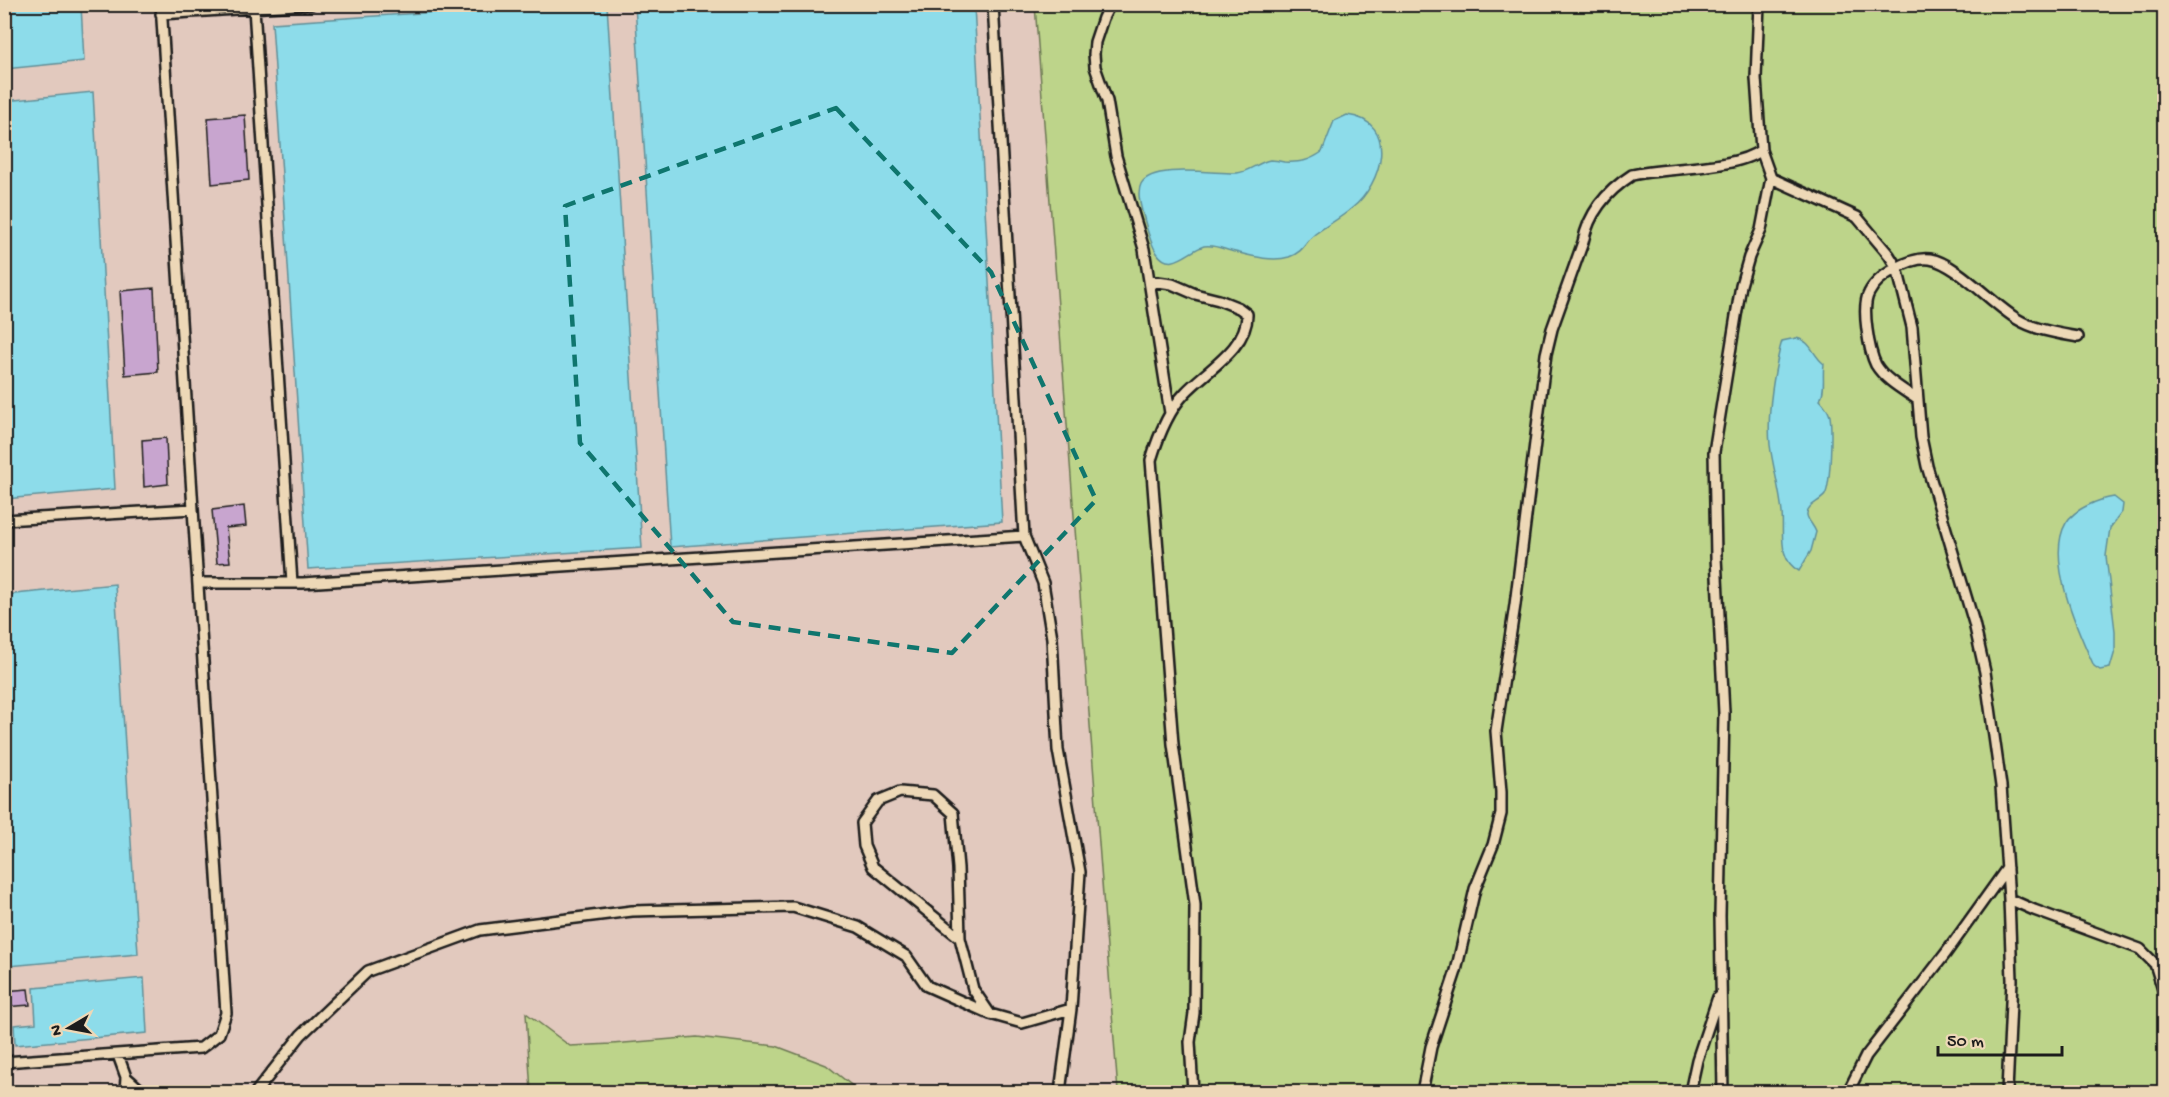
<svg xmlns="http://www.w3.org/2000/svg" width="2169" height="1097" font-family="'Gochi Hand',sans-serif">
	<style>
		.green { fill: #bdd48a; stroke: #6c7853; stroke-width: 1.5 }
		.water { fill: #8ddcea; stroke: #608f98; stroke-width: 1.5 }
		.building { fill: #c8a5cf; stroke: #1c1c1c; stroke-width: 1.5 }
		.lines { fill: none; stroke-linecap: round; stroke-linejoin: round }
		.service-casing { stroke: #1c1c1c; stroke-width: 14 }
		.service { stroke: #edd8b7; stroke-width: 9 }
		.marked { fill: none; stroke: #0f766e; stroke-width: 4.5; stroke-dasharray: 12 8; stroke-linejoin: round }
	</style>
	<rect width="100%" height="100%" fill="#e2c9be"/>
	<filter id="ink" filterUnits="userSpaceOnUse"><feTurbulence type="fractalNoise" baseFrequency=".0167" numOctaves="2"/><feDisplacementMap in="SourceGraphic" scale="12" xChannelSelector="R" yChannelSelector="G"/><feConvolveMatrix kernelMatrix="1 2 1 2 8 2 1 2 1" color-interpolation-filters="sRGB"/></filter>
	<g filter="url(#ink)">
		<path class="green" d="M1035,5h1129v1087h-1046z
			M526,1013l44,33 42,-2 85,-7 79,9 50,19 34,27h-329z"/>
		<path class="water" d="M5,4l76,1 3,56 -79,8z
			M539,5h68l35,543 -334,21 -36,-546z
			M635,5h339l28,517 -332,25z
			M93,92l22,397 -110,10v-398z
			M1347,115c53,6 35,70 5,93 -11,10 -25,17 -37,26 -11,9 -10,17 -26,23 -17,5 -38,-1 -54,-5 -10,-2 -20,-8 -31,-6 -15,4 -33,28 -47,7 -8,-11 -11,-29 -15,-42 -2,-8 -5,-19 -1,-27 11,-21 75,-10 96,-11 11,-1 22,-11 33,-13 4,0 10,1 14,2 16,1 25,-1 38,-10l12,-31z
			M1796,338c16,3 16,17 28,26 -2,13 2,25 -4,36 4,4 8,10 10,16 2,13 1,68 -5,79 -5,7 -19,10 -18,20 1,6 7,11 9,17l-5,19 -12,20c-22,-12 -15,-38 -17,-58 -2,-23 -9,-45 -12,-68 -3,-31 3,-67 10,-97l2,-7z
			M2114,497l9,7 -1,8 -12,16 -4,28 9,75v20l-5,17 -10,2 -6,-4c-16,-35 -49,-107 -28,-143 8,-14 33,-24 48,-26z
			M115,584l23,370 -129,12 -5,-70 1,-301z
			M144,978l3,55 -132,12 -1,-20 22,-2 -2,-35z"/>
		<path class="building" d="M245,115l4,65 -37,4 -4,-66z
			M154,288l4,84 -33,3 -5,-84z
			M166,438l2,46 -24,3 -2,-47z
			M244,506l2,20 -20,2 4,34 -13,1 -5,-53z
			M28,989l2,16 -26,2v-16z"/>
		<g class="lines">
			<defs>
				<path id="service" d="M1110,4l-7,14 -8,24 -1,12 1,13 12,34 9,55 28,93 26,164
					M1759,4l-3,74 5,72 10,28 86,39 32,38 8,13 15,59 9,110 6,29 47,157 11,49 16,114 8,113
					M254,8l38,575
					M161,14l150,-10
					M1150,281l22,3 23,10 24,6 20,8 8,6c1,34 -42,57 -62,79 -17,18 -27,44 -34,67l22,284 22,161 -1,108 -4,29 3,50
					M1918,400c-14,-10 -33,-20 -42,-35 -7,-14 -15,-58 -7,-72 8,-17 42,-37 61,-34 26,4 62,45 87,60 18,11 40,14 61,18
					M4,520l189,-11 -32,-505
					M1024,536l19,47 9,55 6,112 22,122 -9,137 -11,83
					M198,583h105l721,-47 -31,-532
					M960,938l-87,-71 -9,-21 -2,-23 16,-22 22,-9 33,3 20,18 5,55 2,70 13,51 17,25 32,9 49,-14
					M118,1055l8,22 -1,15
					M4,1062l197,-14 18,-14 7,-21 -33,-504
					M126,1077l17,15
					M256,1092l45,-57 67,-64 112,-41 152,-19 161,-4 65,20 48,29 21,30 63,28
					M1422,1092l9,-45 25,-76 19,-82 18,-44 8,-31v-22l-5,-61 19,-126 31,-251 6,-25 31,-87c6,-30 24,-51 49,-67 34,-8 103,-5 129,-25
					M1690,1092l7,-32 21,-63
					M1723,1092l-3,-176 4,-203 -8,-156 -2,-105 27,-167 8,-28 12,-27 10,-52
					M1848,1092l18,-36 80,-103 61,-85
					M2007,1092l5,-112 -3,-81 25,11 106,39 15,15 9,29"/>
			</defs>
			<use href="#service" class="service-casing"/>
			<use href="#service" class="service"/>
		</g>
	</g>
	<path class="marked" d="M836,108l155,164 105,228 -144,153 -219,-31 -153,-179 -15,-237z"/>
	<rect width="2169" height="1097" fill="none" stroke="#edd8b7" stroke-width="24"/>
	<rect x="12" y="12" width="2145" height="1073" fill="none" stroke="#1c1c1c" stroke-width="2" filter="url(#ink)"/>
	<g transform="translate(69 1028) rotate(260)" stroke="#edd8b7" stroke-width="4.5" paint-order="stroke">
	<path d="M0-4.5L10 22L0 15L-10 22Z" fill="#1c1c1c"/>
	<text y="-9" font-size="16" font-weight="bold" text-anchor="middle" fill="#1c1c1c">N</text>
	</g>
	<path d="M1938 1046v9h124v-9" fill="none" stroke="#1c1c1c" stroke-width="3"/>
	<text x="1947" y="1046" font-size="18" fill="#1c1c1c" stroke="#edd8b7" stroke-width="4.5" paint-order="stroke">50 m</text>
</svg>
